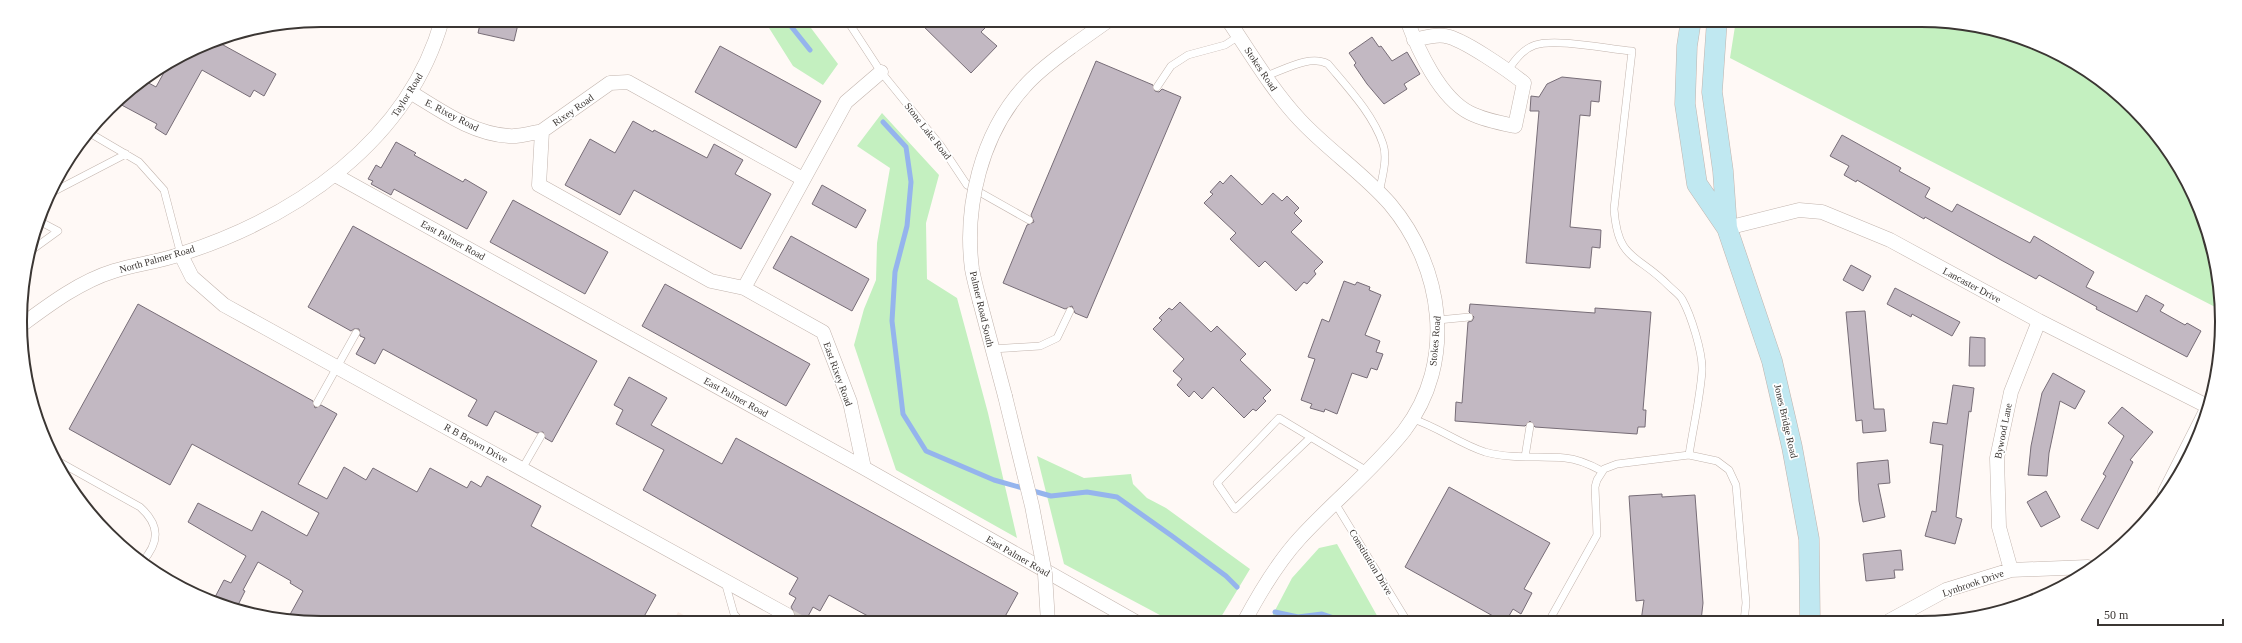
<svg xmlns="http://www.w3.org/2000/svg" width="2242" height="643" font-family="'Times New Roman',serif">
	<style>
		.built { fill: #faece5 }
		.green { fill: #c4f0c0 }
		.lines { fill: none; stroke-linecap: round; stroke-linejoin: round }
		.stream { stroke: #95b4ed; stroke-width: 5 }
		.building { fill: #c2b8c2; stroke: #776d77 }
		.minor-tunnel { stroke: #d8d2cf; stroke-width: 14; stroke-dasharray: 14 7; stroke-linecap: butt }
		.service-casing { stroke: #c2b4ad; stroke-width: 8 }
		.minor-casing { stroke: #c2b4ad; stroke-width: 15 }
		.secondary-casing { stroke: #c2b4ad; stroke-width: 21 }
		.service { stroke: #fff; stroke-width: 7 }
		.minor { stroke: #fff; stroke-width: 14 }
		.secondary { stroke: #c0e8f1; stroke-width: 20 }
		.minor-bridge-casing { stroke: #c2b4ad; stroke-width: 15; stroke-linecap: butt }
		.minor-bridge { stroke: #fff; stroke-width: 14 }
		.labels { text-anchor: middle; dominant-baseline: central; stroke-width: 3.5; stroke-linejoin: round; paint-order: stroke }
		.street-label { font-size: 10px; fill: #3b3633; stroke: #fff }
		.rim { fill: none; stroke: #3b3633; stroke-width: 2 }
	</style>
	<rect width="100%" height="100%" fill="#fff9f6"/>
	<path class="built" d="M678,612l19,10h-24z"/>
	<path class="green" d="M764,20h41l33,44 -15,21 -30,-19z
		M1736,20c45,0 89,0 133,0 36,0 74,-1 110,6 97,19 181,89 220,180 14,33 18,68 22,104l-491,-252z
		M882,113l57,62 -13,48 1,56 30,19 31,115 29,125 -121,-68 -42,-125 10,-36 12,-29 1,-37 13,-75 -33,-22z
		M1037,456l47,22 47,-4 2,10 14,14 19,10 84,61 -32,53h-45l-109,-58z
		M1337,544l43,77 -111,1 23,-44 27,-30z"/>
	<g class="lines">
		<path class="stream" d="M786,20l24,30
			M883,122l23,25 5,35 -4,44 -12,46 -3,49 11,93 23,37 68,29 57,16 36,-4 30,5 55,39 54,40 11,11
			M1275,612l23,5 24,-3 21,7"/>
	</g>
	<path class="building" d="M481,20h38l-5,21 -36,-8z
		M917,20h76l-12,12 16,14 -26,27z
		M1372,37l7,10 2,-1 11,15 15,-9 13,22 -16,10 3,5 -23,15 -17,-20 -13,-19 2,-2 -7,-10z
		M214,40l62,34 -12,22 -10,-6 -4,7 -48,-27 -36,65 -11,-7 2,-4 -41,-22 7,-7 22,-14 11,6 11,-20 39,-24z
		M720,46l101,55 -25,47 -101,-56z
		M1096,61l57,24 2,6 4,1 3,-3 19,8 -94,221 -12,-5 -3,-7 -7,3 -62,-26 24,-58 7,-3 -3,-7z
		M1562,77l39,4 -2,21 -8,-1 -1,15 -10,-1 -10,112 31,3 -1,18 -8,-1 -2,21 -64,-5 13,-152h-9l1,-15 8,1 8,-13z
		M633,121l20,11 1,-2 53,28 7,-14 29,16 -8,14 36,20 -30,55 -107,-59 -14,25 -55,-30 25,-46 25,14z
		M1842,135l59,33 -2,3 31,17 -5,9 27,15 5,-8 73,39 4,-7 60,36 -8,15 51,25 9,-17 18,10 -4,6 25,14 2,-2 14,8 -14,26 -91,-48 1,-2 -58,-32 -3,4 -35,-19 -76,-43 -1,2 -67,-39 -1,2 -12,-7 5,-9 -19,-10z
		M396,142l20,11 -2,2 49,27 2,-3 22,13 -20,37 -73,-40 -3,6 -20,-11 2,-3 -5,-2 8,-14 5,3z
		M1231,175l31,30 11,-12 9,8 5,-5 12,12 -5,5 8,8 -11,11 32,30 -9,9 2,3 -9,10 -3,-2 -8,9 -31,-30 -6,6 -29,-28 6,-6 -32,-30 9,-9 -3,-2 10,-11 3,3z
		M822,185l44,25 -10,18 -44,-24z
		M513,200l95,52 -23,42 -95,-52z
		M353,226l244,135 -45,81 -7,-4 -2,-6 -6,1 -42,-22 -8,15 -19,-10 9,-16 -94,-51 -8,15 -19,-10 9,-16 -5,-2 -1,-7h-5l-3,2 -43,-24z
		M791,236l78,43 -17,32 -79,-43z
		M1851,265l20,11 -8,15 -20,-11z
		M1344,281l11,4 2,-3 13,5 -1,3 12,5 -16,40 15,6 -4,11 7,2 -6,16 -6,-2 -4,10 -15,-5 -15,41 -12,-5 -1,3 -14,-4 2,-4 -11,-4 14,-41 -7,-2 14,-38 7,3z
		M665,284l145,80 -24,42 -144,-80z
		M1895,288l65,34 -8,14 -40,-22 -1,3 -24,-13z
		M1180,302l31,30 6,-6 29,28 -6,6 31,30 -8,8 3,3 -10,10 -3,-2 -9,9 -31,-31 -11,12 -8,-8 -5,6 -12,-12 5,-6 -9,-8 11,-12 -31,-30 9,-9 -3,-2 10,-10 3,2z
		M138,304l175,97 2,7 6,-3 16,9 -39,70 29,15 17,-32 22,13 7,-12 44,24 13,-24 37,20 4,-7 10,6 6,-11 54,30 -10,20 125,69 -15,27 -319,1 -35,-3 16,-29 -13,-8 1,-2 -33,-19 -15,28 2,1 -8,16 -23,-8 10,-19 7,3 15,-27 -58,-34 10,-19 54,28 10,-20 45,25 12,-23 -127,-69 -22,41 -101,-56z
		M1470,304l125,9v-5l56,4 -8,98h3l-1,17h-7l-1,7 -102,-7 -5,-6 -5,5 -70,-5 1,-19 6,1 6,-81 4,-1 2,-4 -5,-5z
		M1865,311l9,98h10l2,22 -23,2 -1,-13 -6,1 -10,-109z
		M1970,337l15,1v28h-16z
		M2053,373l32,18 -10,18 -15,-8 -11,52 -2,23 -19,-1 3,-29 11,-53z
		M629,377l38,21 -16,27 71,39 14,-26 282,155 -16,29h-123l-50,-27 -9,16 -7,-4 -8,15h-14l4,-8 -4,-7 5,-9 -7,-4 9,-16 -155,-88 21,-40 -48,-26 7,-14 -9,-5z
		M1953,385l21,3 -3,24 -2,-1 -13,106 6,2 -7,25 -30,-8 7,-25 4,1 7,-67 -13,-2 3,-21 14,2z
		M2122,407l31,25 -23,28 3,2 -35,67 -17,-9 25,-44 -3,-2 21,-38 -16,-13z
		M1888,460l2,23 -12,1 7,33 -22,5 -4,-21 -2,-38z
		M1449,487l101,56 -26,46 8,4 -11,21 -8,-5 -7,12h-4l-97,-54z
		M2046,491l14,26 -19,10 -14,-25z
		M1662,494v3l33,-2 8,108 -2,18h-60l3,-21 -8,1 -7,-105z
		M1901,550l2,20h-9l1,8 -29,3 -3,-27z"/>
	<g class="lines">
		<path class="minor-tunnel" d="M787,615l13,7"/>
		<defs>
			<path id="service" d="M847,20l34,52 60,74 26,39 62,35
				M1508,70c7,-10 15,-21 27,-25 21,-7 73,4 97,6l-18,158c4,53 23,44 55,77 4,4 10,8 13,13 9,16 21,54 20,72 -2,28 -9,57 -13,84
				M1266,76c18,-6 44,-22 62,-12 20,24 45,50 55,80 5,14 -1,34 -4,49
				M1157,87l14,-21 17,-11 37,-10 14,-9
				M88,132l51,30 25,28 17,65
				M49,194l77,-40
				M29,252l29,-21 -19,-10
				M1438,320l31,-3
				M992,349l48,-3 17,-8 13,-27
				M317,403l39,-70
				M1413,419c25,8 47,25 72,33 26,7 54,4 80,6 13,1 26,7 37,13
				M1311,437l-76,72 -18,-26 62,-65 88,53
				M1525,457l5,-31
				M54,459l86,48c20,18 20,35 2,55
				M522,469l19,-33
				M1335,503l72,118
				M725,582l9,32 7,8
				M1549,621l48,-86 -2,-48 2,-7 7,-11 13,-5 72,-9 28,6 12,9 7,15 10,118 -2,18"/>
			<path id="minor" d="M1228,20c23,34 44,70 72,100 28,30 63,53 90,84 53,63 67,158 14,227 -31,39 -70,70 -104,107 -23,25 -40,54 -56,84
				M1407,20c11,30 33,78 63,93 14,7 30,10 45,13l9,-43c-15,-12 -62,-45 -79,-47 -10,-2 -21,2 -31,4
				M1071,47l38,-27
				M410,92c30,18 62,42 99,44 10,1 23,-3 33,-5
				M335,175l529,293 272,154
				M803,179l-175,-97 -18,1 -68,48 -3,54 172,96 33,7 79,44 27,70 14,66
				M1727,228l72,-18 23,2 68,28 149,81 168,85
				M181,255l11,22 32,28 563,310
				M744,288l102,-186 35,-30
				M980,302l25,94
				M23,324c27,-20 58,-43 91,-53 22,-7 45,-9 67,-17 115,-37 227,-113 261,-234
				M2165,492l41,-81
				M2011,570l-12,-43 -2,-69 14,-66 28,-71
				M1889,621l57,-31 65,-20 77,-3"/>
			<path id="secondary" d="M1691,20l-4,26 -2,58 12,80 30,44 45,133 20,86 17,92 1,82
				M1717,20l-5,72 11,79 4,57"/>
		</defs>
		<use href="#service" class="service-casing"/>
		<use href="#minor" class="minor-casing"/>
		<use href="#secondary" class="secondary-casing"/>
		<use href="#service" class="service"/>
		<use href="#minor" class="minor"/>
		<use href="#secondary" class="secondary"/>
		<defs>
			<path id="minor-bridge" d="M980,302c-3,-11 -6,-22 -8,-33 -8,-62 9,-135 53,-183 13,-15 30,-27 46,-39
				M1005,396l27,110 13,68 3,48"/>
		</defs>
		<use href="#minor-bridge" class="minor-bridge-casing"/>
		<use href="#minor-bridge" class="minor-bridge"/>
	</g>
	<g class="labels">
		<g class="street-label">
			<text transform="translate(1261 69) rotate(56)">Stokes Road</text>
			<text transform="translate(407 95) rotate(-58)">Taylor Road</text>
			<text transform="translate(573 110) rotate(-35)">Rixey Road</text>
			<text transform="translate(452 115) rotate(27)">E. Rixey Road</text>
			<text transform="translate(928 131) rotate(52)">Stone Lake Road</text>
			<text transform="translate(453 240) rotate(29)">East Palmer Road</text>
			<text transform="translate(157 259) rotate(-16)">North Palmer Road</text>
			<text transform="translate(1972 285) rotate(28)">Lancaster Drive</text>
			<text transform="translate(982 309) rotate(77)">Palmer Road South</text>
			<text transform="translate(1435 341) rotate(-85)">Stokes Road</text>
			<text transform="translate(838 374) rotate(70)">East Rixey Road</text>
			<text transform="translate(736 397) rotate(29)">East Palmer Road</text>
			<text transform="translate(1786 421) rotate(77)">Jones Bridge Road</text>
			<text transform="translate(2003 431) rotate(-79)">Bywood Lane</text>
			<text transform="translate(476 443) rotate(29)">R B Brown Drive</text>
			<text transform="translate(1018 556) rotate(30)">East Palmer Road</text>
			<text transform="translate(1371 562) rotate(59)">Constitution Drive</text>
			<text transform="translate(1973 583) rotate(-19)">Lynbrook Drive</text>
		</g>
	</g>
	<path d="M0 0H2242V643H0ZM321 27H1921A294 294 0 0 1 2215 321V322A294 294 0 0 1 1921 616H321A294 294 0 0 1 27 322V321A294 294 0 0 1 321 27Z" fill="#fff" fill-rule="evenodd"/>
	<path class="rim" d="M321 27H1921A294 294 0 0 1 2215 321V322A294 294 0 0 1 1921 616H321A294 294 0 0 1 27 322V321A294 294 0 0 1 321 27Z"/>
	<path d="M2098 619v6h125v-6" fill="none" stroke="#3b3633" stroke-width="2"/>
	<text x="2104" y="619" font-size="12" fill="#3b3633" stroke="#ffffff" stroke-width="3" paint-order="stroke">50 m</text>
</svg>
